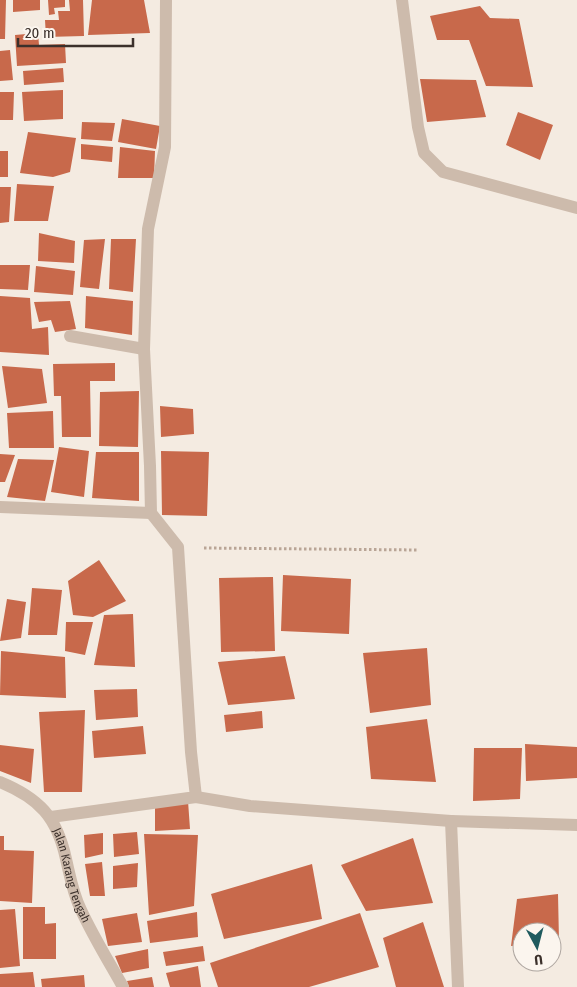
<svg xmlns="http://www.w3.org/2000/svg" width="577" height="987" font-family="'Fira Sans Condensed',sans-serif">
	<style>
		.building { fill: #c8694b }
		.lines { fill: none; stroke-linecap: round; stroke-linejoin: round }
		.path { stroke: #b9a596; stroke-width: 3; stroke-dasharray: 2.5 2.5; stroke-linecap: butt }
		.service { stroke: #cdbbac; stroke-width: 12 }
		.minor { stroke: #cdbbac; stroke-width: 12 }
		.labels { text-anchor: middle; dominant-baseline: central; stroke-width: 4; stroke-linejoin: round; paint-order: stroke }
		.street-label { font-size: 12px; fill: #3b302b; stroke: #fbf5ee }
	</style>
	<rect width="100%" height="100%" fill="#f4ebe1"/>
	<path class="building" d="M0,0h6l-1,39h-5z
		M13,0h27v10l-27,2z
		M48,0h17v7l-11,1 1,6 -6,1z
		M69,0h14l1,36 -38,1 -1,-17h14l-1,-9h12z
		M92,0h52l6,33 -62,2z
		M480,6l10,12 29,1 14,68 -47,-1 -17,-46h-32l-7,-24z
		M38,33l1,12 26,-1 1,19 -49,3 -2,-31z
		M10,50l3,30 -13,1v-30z
		M63,68l1,14 -40,3 -1,-14z
		M420,79l56,1 10,37 -59,5z
		M63,90v29l-39,2 -2,-29z
		M0,92h14l-1,28h-13z
		M518,112l35,13 -13,35 -34,-15z
		M122,119l38,7 -4,23 -38,-7z
		M82,122l33,1 -3,18 -31,-2z
		M28,132l48,6 -6,34 -17,5 -33,-4z
		M81,144l32,3 -1,15 -31,-3z
		M120,147l35,4 -1,27h-36z
		M0,151h8v26h-8z
		M17,184l37,2 -6,35h-34z
		M0,187h11l-2,35 -9,1z
		M39,233l36,8 -1,22 -36,-2z
		M105,239l-6,50 -19,-2 4,-47z
		M111,239h25l-3,53 -24,-3z
		M0,265h30l-2,25 -28,-1z
		M36,266l39,5 -2,24 -39,-3z
		M0,296l30,2 2,31 16,-2 1,28 -49,-3z
		M86,296l47,5 -1,34 -47,-7z
		M70,301l6,28 -21,3 -4,-12 -12,2 -5,-20z
		M115,363v18h-25l1,56h-29l-1,-41h-7l-1,-32z
		M2,366l40,3 5,34 -39,5z
		M139,391l-1,56 -39,-1 1,-54z
		M160,406l33,3 1,25 -33,3z
		M53,411l1,37h-45l-2,-35z
		M59,447l30,4 -5,46 -33,-5z
		M161,451l48,1 -2,64 -45,-1z
		M96,452h43v49l-47,-3z
		M0,454l15,1 -10,27h-5z
		M18,459l36,1 -9,41 -38,-4z
		M99,560l27,41 -33,16 -20,-2 -5,-34z
		M283,575l68,4 -2,55 -68,-3z
		M273,577l2,74 -54,1 -2,-74z
		M32,588l30,2 -5,45h-29z
		M7,599l19,3 -5,36 -21,3z
		M133,614l2,53 -41,-2 10,-50z
		M66,622h27l-8,33 -20,-4z
		M427,648l4,57 -61,8 -7,-60z
		M1,651l64,6 1,41 -66,-3z
		M285,656l10,43 -67,6 -10,-43z
		M137,689l1,28 -42,3 -2,-30z
		M85,710l-3,82h-38l-5,-80z
		M262,711l1,17 -37,4 -2,-17z
		M427,719l9,63 -65,-3 -5,-52z
		M143,726l3,28 -52,4 -2,-27z
		M525,744l52,3v31l-51,3z
		M0,745l34,4 -3,34 -31,-12z
		M474,748h48l-2,51 -47,2z
		M188,801l2,28 -35,2v-23z
		M137,832l2,22 -25,3 -1,-23z
		M103,833v21l-18,4 -1,-23z
		M144,834l54,1 -4,71 -45,9z
		M0,836h4v14l30,1 -2,52 -32,-2z
		M413,838l20,65 -67,8 -25,-46z
		M102,862l3,34h-15l-5,-32z
		M138,863l-1,24 -24,2v-23z
		M312,864l10,55 -98,20 -13,-45z
		M558,894l1,47 -7,1v-10h-30v13l-11,1 6,-47z
		M23,907h22v17l11,-1v36h-33z
		M15,909l5,57 -20,2v-58z
		M197,912l1,25 -48,6 -3,-22z
		M137,913l5,29 -34,4 -6,-27z
		M360,913l19,54 -70,20h-91l-8,-24z
		M423,922l21,65h-48l-13,-49z
		M203,946l2,15 -39,5 -3,-14z
		M148,949l1,19 -27,5 -7,-17z
		M198,966l3,21h-31l-4,-14z
		M33,972l2,15h-35v-13z
		M84,975l1,12h-43l-1,-8z
		M152,977l2,10h-25l-2,-6z"/>
	<g class="lines">
		<path class="path" d="M204,548l215,2"/>
		<path class="service" d="M70,336l74,13"/>
		<g class="minor">
			<path d="M402,0l16,127 6,26 19,19 134,36"/>
			<path d="M0,507l151,6"/>
			<path id="s1" d="M0,782c39,16 57,35 66,77 4,17 7,35 15,51 12,26 28,52 42,77"/>
			<path d="M196,797l54,9 201,15"/>
			<path d="M51,817l145,-20 -5,-45 -13,-205 -27,-34 -1,-47 -6,-117 4,-120 17,-82 1,-147"/>
			<path d="M458,987l-7,-166 126,4"/>
		</g>
	</g>
	<g class="labels">
		<g class="street-label">
			<text stroke="none"><textPath href="#s1" startOffset="124">Jalan Karang Tengah</textPath></text>
		</g>
	</g>
	<g transform="translate(537 947) rotate(173)"><circle r="24" fill="#fbf5ee" stroke="#aea6a0"/>
	<path d="M0-4L9 19L0 12L-9 19Z" fill="#1f5a5e"/>
	<text y="-8" font-size="14" font-weight="bold" text-anchor="middle" fill="#3b302b">U</text>
	</g>
	<path d="M18 38v8h115v-8" fill="none" stroke="#3b302b" stroke-width="2.5"/>
	<text x="25" y="38" font-size="15" fill="#3b302b" stroke="#fbf5ee" stroke-width="4" paint-order="stroke">20 m</text>
</svg>
